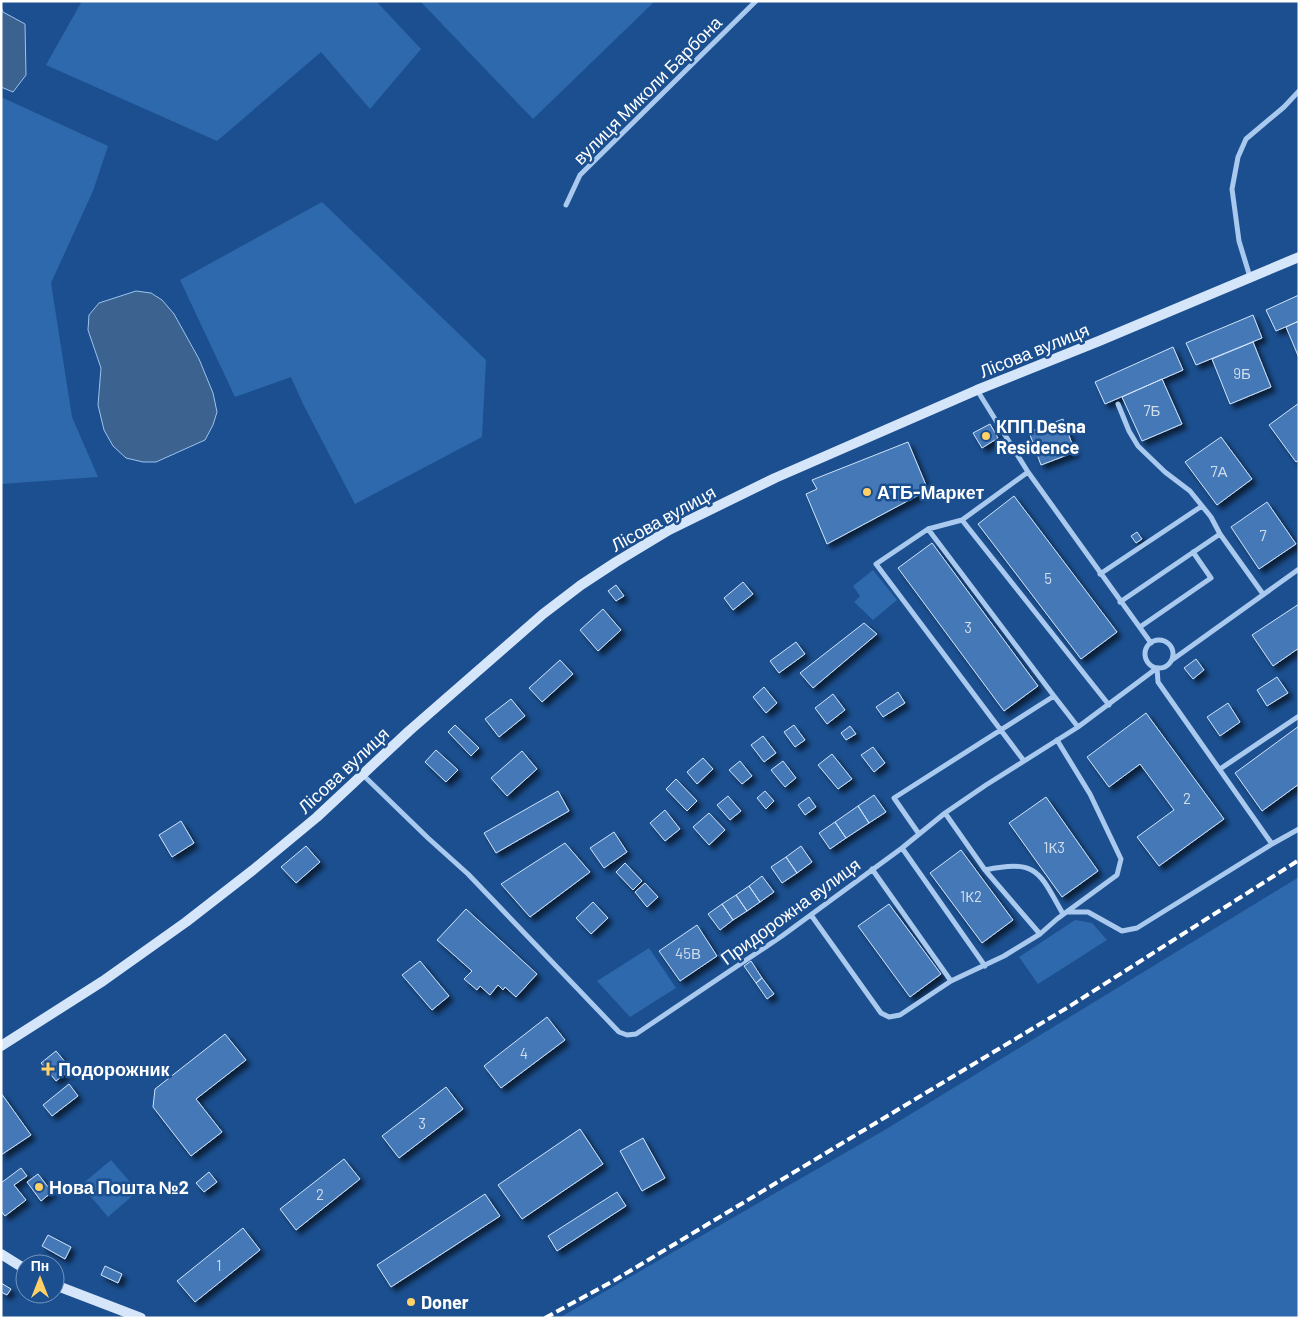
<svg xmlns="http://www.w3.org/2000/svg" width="1300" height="1319" font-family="Barlow,sans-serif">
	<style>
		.green { fill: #2e69ad }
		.water { fill: #3c6290; stroke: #9cc4f0 }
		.building { fill: #4478b7; stroke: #cfe3fa; filter: url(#shadow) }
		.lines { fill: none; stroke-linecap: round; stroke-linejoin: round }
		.street { stroke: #a9c9ee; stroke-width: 5 }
		.secondary { stroke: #d6e6fa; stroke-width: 10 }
		.rail { stroke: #fff; stroke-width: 4; stroke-dasharray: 9 4; stroke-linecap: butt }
		.poi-dot { fill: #ffd166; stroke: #1b4f8f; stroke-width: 2 }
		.labels { text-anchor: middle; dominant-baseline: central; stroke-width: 5; stroke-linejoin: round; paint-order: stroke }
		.number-label { font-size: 15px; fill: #d0dded }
		.street-label { font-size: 18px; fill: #fff; stroke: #1b4f8f }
		.poi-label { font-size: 18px; font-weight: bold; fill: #fff; stroke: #1b4f8f; text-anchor: start }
	</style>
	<defs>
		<filter id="shadow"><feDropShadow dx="4.5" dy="4.5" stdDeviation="2.5" flood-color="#0009"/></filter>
	</defs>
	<rect width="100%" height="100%" fill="#1b4f8f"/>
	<path class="green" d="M82,1h294l45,48 -51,60 -49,-57 -104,89 -171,-76z
		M420,1h235l-122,118z
		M1,97l107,49 -15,45 -42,92 21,134 26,60 -97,7z
		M322,202l164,158 -4,77 -127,67 -52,-100 -12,-27 -56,20 -55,-117z
		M873,570l24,30 -24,20 -19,-18 6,-6 -7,-10z
		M1299,877v441h-740l324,-187z
		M1075,920l17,3 15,17 -69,44 -19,-27z
		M649,948l27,40 -46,29 -33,-36z
		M111,1160l27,31 -30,26 -27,-32z"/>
	<path class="water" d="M1,7l2,5 22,12 1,51 -13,17 -12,-5z
		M136,291l15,2 11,7 12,14 25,45 14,34 4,19 -4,13 -8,15 -49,22h-13l-17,-4 -13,-12 -9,-16 -6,-25 3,-37 -13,-38 1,-15 10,-12z"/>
	<path class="building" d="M1299,295v26l-23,10 -10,-21z
		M1253,315l9,23 -66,27 -10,-22z
		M1299,321v37l-13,-31z
		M1253,342l18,45 -41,17 -18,-45z
		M1173,347l10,23 -78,34 -10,-22z
		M1162,379l20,45 -40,17 -20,-44z
		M1299,403v57l-3,2 -27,-37z
		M1063,419l12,33 -34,13 -12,-33z
		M990,424l8,14 -16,10 -9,-15z
		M1221,437l31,42 -35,26 -32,-43z
		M908,442l20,48 -101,54 -21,-50 11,-5 -5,-9z
		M1014,496l103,136 -36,27 -103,-135z
		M1267,502l29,42 -37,25 -28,-42z
		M1137,532l5,7 -6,4 -5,-7z
		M932,543l106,143 -34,25 -106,-143z
		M743,582l10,12 -20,16 -9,-12z
		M616,585l8,11 -8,5 -8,-10z
		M1299,604v44l-26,18 -21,-31z
		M603,609l18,21 -23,21 -18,-21z
		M864,623l13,11 -64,54 -13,-15z
		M796,642l9,12 -26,19 -9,-12z
		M1196,659l8,11 -11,9 -9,-11z
		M560,660l13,14 -31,28 -13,-14z
		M1277,677l11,16 -21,13 -10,-16z
		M764,687l13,16 -11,10 -13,-16z
		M898,692l7,11 -22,14 -7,-10z
		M833,694l12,16 -18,14 -12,-16z
		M511,699l14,17 -26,21 -14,-18z
		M1228,703l12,19 -20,14 -13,-19z
		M1146,713l78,106 -65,47 -22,-29 37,-27 -34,-46 -31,23 -22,-30z
		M455,725l24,23 -8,8 -23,-24z
		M794,725l11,15 -10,7 -11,-15z
		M850,726l6,8 -10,6 -5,-7z
		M1299,726v58l-37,27 -27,-38z
		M763,736l13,17 -12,9 -13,-17z
		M873,747l12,16 -11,9 -13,-17z
		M436,750l22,20 -12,12 -21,-20z
		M522,751l15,18 -30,27 -16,-18z
		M832,754l20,25 -14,10 -20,-24z
		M703,758l10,11 -16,15 -10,-12z
		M740,761l12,15 -10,8 -13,-14z
		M783,761l13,17 -11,9 -14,-17z
		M676,779l21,22 -10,10 -21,-22z
		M558,791l11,20 -73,42 -12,-20z
		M765,791l9,10 -8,8 -9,-11z
		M874,795l12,17 -17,11 -11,-17z
		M728,796l13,15 -11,9 -13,-15z
		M809,797l7,10 -11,8 -7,-10z
		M1046,797l52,74 -36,26 -53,-74z
		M858,806l11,17 -23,15 -11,-16z
		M665,810l15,19 -15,12 -15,-18z
		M709,813l16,17 -16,15 -16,-18z
		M181,821l13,22 -22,14 -13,-22z
		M835,822l11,16 -16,11 -11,-16z
		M614,832l13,20 -23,16 -14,-20z
		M565,843l25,29 -60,45 -29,-33z
		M306,846l14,16 -24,21 -15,-16z
		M801,846l11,16 -15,11 -11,-16z
		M961,850l52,70 -31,23 -52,-70z
		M786,857l11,16 -15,10 -11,-16z
		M625,863l17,18 -9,9 -17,-18z
		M762,876l12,16 -14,10 -11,-16z
		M645,883l13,14 -11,10 -12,-15z
		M749,886l11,16 -13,9 -11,-16z
		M736,895l11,16 -14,9 -11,-16z
		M593,902l15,16 -17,16 -15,-16z
		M722,904l11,16 -13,10 -12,-16z
		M889,904l52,70 -31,23 -52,-71z
		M466,909l71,65 -21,23 -11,-10 -2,3 -5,-5 -8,10 -10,-9 -3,4 -13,-11 8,-8 -35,-31z
		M697,925l20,31 -37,25 -21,-30z
		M420,961l29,35 -17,14 -30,-35z
		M751,961l11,17 -6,5 -12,-17z
		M762,978l12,16 -7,5 -11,-16z
		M547,1017l18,23 -64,48 -17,-22z
		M225,1034l21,26 -50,39 26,33 -31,24 -38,-49 2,-18z
		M56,1051l15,18 -15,12 -15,-18z
		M69,1084l9,12 -26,20 -9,-11z
		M446,1087l17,22 -64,49 -17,-22z
		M1,1093l30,42 -30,20z
		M580,1129l23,35 -81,55 -24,-34z
		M643,1138l22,40 -23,13 -22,-40z
		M344,1159l16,20 -64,51 -16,-21z
		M21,1168l6,8 -13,9 12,15 -21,16 -4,-5v-28z
		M209,1172l8,10 -13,10 -8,-9z
		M38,1174l14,18 -11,9 -14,-19z
		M617,1192l9,14 -69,45 -9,-15z
		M485,1194l15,22 -109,71 -14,-22z
		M243,1228l17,22 -65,52 -18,-21z
		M48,1235l23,12 -6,12 -23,-13z
		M105,1266l17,8 -4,9 -17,-8z
		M1,1283l10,6 -4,6 -6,-3z"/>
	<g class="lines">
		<path class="street" d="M566,205l14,-30 176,-174
			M1250,277l-11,-36 -7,-52 6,-32 8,-18 38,-32 15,-16
			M977,390l51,82 123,171
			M1118,404l11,27 9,15 27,26 25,19 21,26 9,17 43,60
			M962,520l147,185
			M928,529l126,167
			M1100,574l102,-68
			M1120,602l100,-68
			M1140,627l71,-49 -18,-26
			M1145 654a14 14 0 1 1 28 0a14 14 0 1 1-28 0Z
			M1172,660l127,-91
			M1024,761l-148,-197 52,-35 34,-9 66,-48
			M1220,769l79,-53
			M362,774l66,64 40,36 151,158 8,3 9,-1 146,-98 120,-88 43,-35 41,-28 92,-58 79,-59
			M919,834l-25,-36 160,-102 24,31
			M1272,844l27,-15
			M902,848l83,118
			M872,869l79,112
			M985,870c53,-11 54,2 78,44
			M1067,912h21l34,19 15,-3 135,-84 -114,-162 -1,-14
			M811,915l70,98 8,4 11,-2 51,-34 53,-25 36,-22 -55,-64 -40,-57
			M1040,934l17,-15 60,-44 4,-16 -31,-65 -33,-54"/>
		<path class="secondary" d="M1,1046l102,-65 83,-59 67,-52 64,-53 92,-86 134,-117 38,-29 35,-23 53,-32 106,-52 202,-88 122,-49 200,-84
			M1,1254l24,15
			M55,1285l86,33"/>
		<path class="rail" d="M545,1318l70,-38 455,-274 229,-146"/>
	</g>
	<g class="poi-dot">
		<circle cx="986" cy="436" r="5"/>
		<circle cx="867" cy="492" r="5"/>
		<path d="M45.5 1061.5h5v5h5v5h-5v5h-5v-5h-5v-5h5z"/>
		<circle cx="39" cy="1187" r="5"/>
		<circle cx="411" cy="1302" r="5"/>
	</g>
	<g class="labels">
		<g class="number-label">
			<text x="1242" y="373">9Б</text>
			<text x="1152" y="410">7Б</text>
			<text x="1219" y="471">7А</text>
			<text x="1263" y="535">7</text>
			<text x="1048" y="578">5</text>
			<text x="968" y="627">3</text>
			<text x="1187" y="798">2</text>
			<text x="1054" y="847">1К3</text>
			<text x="971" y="896">1К2</text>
			<text x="688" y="953">45В</text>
			<text x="524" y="1053">4</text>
			<text x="422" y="1123">3</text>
			<text x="320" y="1194">2</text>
			<text x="219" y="1265">1</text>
		</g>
		<g class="street-label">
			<text transform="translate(647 90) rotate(-45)">вулиця Миколи Барбона</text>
			<text transform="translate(1034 350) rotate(-22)">Лісова вулиця</text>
			<text transform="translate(663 518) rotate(-29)">Лісова вулиця</text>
			<text transform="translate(343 770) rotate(-43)">Лісова вулиця</text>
			<text transform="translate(790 911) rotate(-36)">Придорожна вулиця</text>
		</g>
		<g class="poi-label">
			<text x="996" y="426">КПП Desna<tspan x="996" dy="21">Residence</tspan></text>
			<text x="877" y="492">АТБ-Маркет</text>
			<text x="58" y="1069">Подорожник</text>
			<text x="49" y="1187">Нова Пошта №2</text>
			<text x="421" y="1302">Doner</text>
		</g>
	</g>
	<rect width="1300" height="1319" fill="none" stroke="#ffffff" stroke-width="5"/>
	<g transform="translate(40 1279)"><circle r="24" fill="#1b4f8f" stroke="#7695bc"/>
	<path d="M0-4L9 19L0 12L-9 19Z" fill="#ffd166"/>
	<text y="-8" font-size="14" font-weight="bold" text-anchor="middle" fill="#ffffff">Пн</text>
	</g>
</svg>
